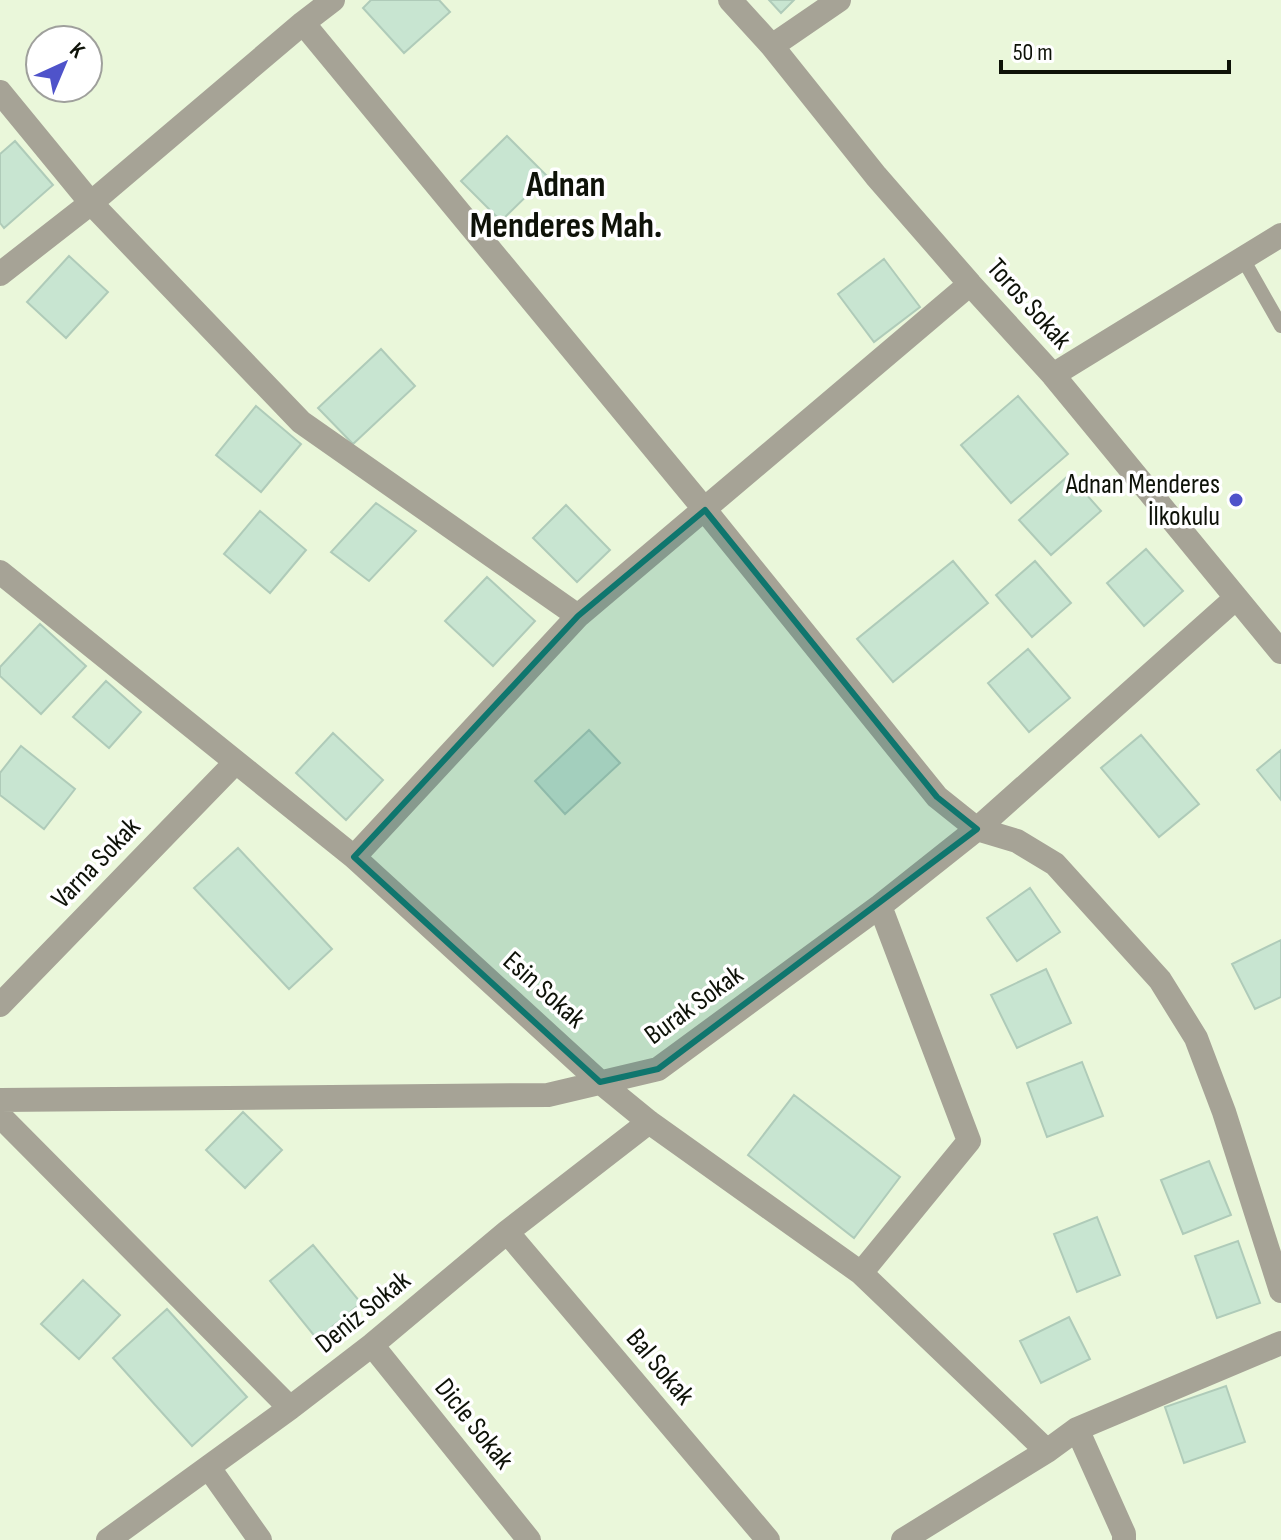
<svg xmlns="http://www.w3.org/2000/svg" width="1281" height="1540" font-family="'Sofia Sans Condensed',sans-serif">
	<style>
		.building { fill: #c8e5d1; stroke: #afcbb9; stroke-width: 2 }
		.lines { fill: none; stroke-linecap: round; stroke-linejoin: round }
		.service { stroke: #a6a396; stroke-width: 14 }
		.minor { stroke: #a6a396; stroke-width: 24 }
		.marked { fill: #0f766e; fill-opacity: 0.2; stroke: #0f766e; stroke-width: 6; stroke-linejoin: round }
		.poi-dot { fill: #4f53ca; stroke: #fff; stroke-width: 3 }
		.labels { text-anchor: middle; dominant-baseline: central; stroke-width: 7; stroke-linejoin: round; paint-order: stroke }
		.street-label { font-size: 28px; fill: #0e1208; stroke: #fff }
		.poi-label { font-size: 28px; fill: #0e1208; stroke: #fff; text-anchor: end }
		.district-label { font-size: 36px; font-weight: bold; fill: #0e1208; stroke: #fff }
	</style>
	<rect width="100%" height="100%" fill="#eaf7da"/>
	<path class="building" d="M371,0h68l11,12 -46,41 -41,-45z
		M769,0h25l-13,13z
		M507,136l40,40 -46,45 -40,-40z
		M15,141l38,44 -49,43 -4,-5v-69z
		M69,256l39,36 -42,46 -39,-36z
		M884,259l36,48 -46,35 -36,-48z
		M381,349l34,37 -62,58 -35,-36z
		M1018,396l50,58 -57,49 -50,-58z
		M256,406l45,38 -40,48 -45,-37z
		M1069,475l32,36 -50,44 -32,-35z
		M376,503l40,28 -47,50 -38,-29z
		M566,505l44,45 -33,32 -44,-44z
		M260,511l46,39 -36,43 -46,-39z
		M1146,549l37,42 -39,35 -37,-43z
		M953,561l35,42 -95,79 -36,-43z
		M1035,561l36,42 -39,34 -36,-42z
		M487,577l48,44 -42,45 -48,-45z
		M40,624l46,42 -45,48 -41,-38v-9z
		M1028,649l42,49 -41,34 -41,-49z
		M106,681l35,31 -32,36 -36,-31z
		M589,730l31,33 -55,51 -30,-33z
		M333,733l50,47 -37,40 -50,-47z
		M1141,735l58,69 -40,33 -58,-69z
		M21,746l54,43 -31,40 -44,-34v-22z
		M1281,750v50l-24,-30z
		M238,848l94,101 -43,40 -95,-101z
		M1030,888l30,44 -43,29 -30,-43z
		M1281,940v57l-26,12 -23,-45z
		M1046,969l25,54 -54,25 -26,-53z
		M1082,1062l21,54 -56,21 -20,-54z
		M794,1095l106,82 -46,61 -106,-83z
		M243,1112l39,38 -37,38 -39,-38z
		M1209,1161l22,54 -48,19 -22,-54z
		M1097,1217l23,58 -43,17 -23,-58z
		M1238,1241l22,62 -43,15 -22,-62z
		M313,1245l48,58 -44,36 -47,-58z
		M83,1280l37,35 -41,44 -38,-35z
		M167,1309l80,88 -55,49 -79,-88z
		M1069,1317l21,42 -49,24 -21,-42z
		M1226,1386l19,56 -61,21 -19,-56z"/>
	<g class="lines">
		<path class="service" d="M1243,259l38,67"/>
		<path class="minor" d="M730,0l42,46 104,130 94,108 83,91 228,277
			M303,23l402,487 232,287 40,32 40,12 38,23 105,116 36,58 28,74 57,179
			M772,46l67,-46
			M0,92l91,111 210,219 277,194
			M0,274l91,-71 212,-180 30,-23
			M1053,375l228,-140
			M0,572l354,285 246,225 49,40 212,151 186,178
			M354,857l224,-241 392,-332
			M0,1005l236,-243
			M0,1100l548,-5 110,-26 222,-163 97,-77 259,-231
			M0,1116l290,292
			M507,1232l261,308
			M861,1273l108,-132 -89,-235
			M372,1345l157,195
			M1077,1429l47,105v6
			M209,1468l51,72
			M108,1540l182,-132 82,-63 135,-113 142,-110
			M903,1540l144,-89 30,-22 204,-86"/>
	</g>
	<path class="marked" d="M705,510l232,287 40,32 -319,240 -58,13 -246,-225 224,-241z"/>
	<circle class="poi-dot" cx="1236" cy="500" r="8"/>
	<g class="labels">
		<g class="street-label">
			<text transform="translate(1029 304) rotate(48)">Toros Sokak</text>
			<text transform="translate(96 863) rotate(-46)">Varna Sokak</text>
			<text transform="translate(544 990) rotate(42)">Esin Sokak</text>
			<text transform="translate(694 1005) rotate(-36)">Burak Sokak</text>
			<text transform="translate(363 1312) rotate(-39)">Deniz Sokak</text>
			<text transform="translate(660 1367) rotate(50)">Bal Sokak</text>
			<text transform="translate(474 1424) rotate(51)">Dicle Sokak</text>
		</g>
		<g class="poi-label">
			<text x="1220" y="484">Adnan Menderes<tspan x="1220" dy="32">İlkokulu</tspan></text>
		</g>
		<g class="district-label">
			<text x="566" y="185">Adnan<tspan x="566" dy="41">Menderes Mah.</tspan></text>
		</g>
	</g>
	<g transform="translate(64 64) rotate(44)"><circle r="38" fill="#ffffff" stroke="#9fa09c" stroke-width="2"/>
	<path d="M0-6L14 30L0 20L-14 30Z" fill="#4f53ca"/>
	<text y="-12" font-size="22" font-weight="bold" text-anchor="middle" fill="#0e1208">K</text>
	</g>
	<path d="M1001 60v12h228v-12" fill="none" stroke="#0e1208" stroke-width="4"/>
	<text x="1013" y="60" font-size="24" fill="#0e1208" stroke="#ffffff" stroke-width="6" paint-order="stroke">50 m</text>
</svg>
